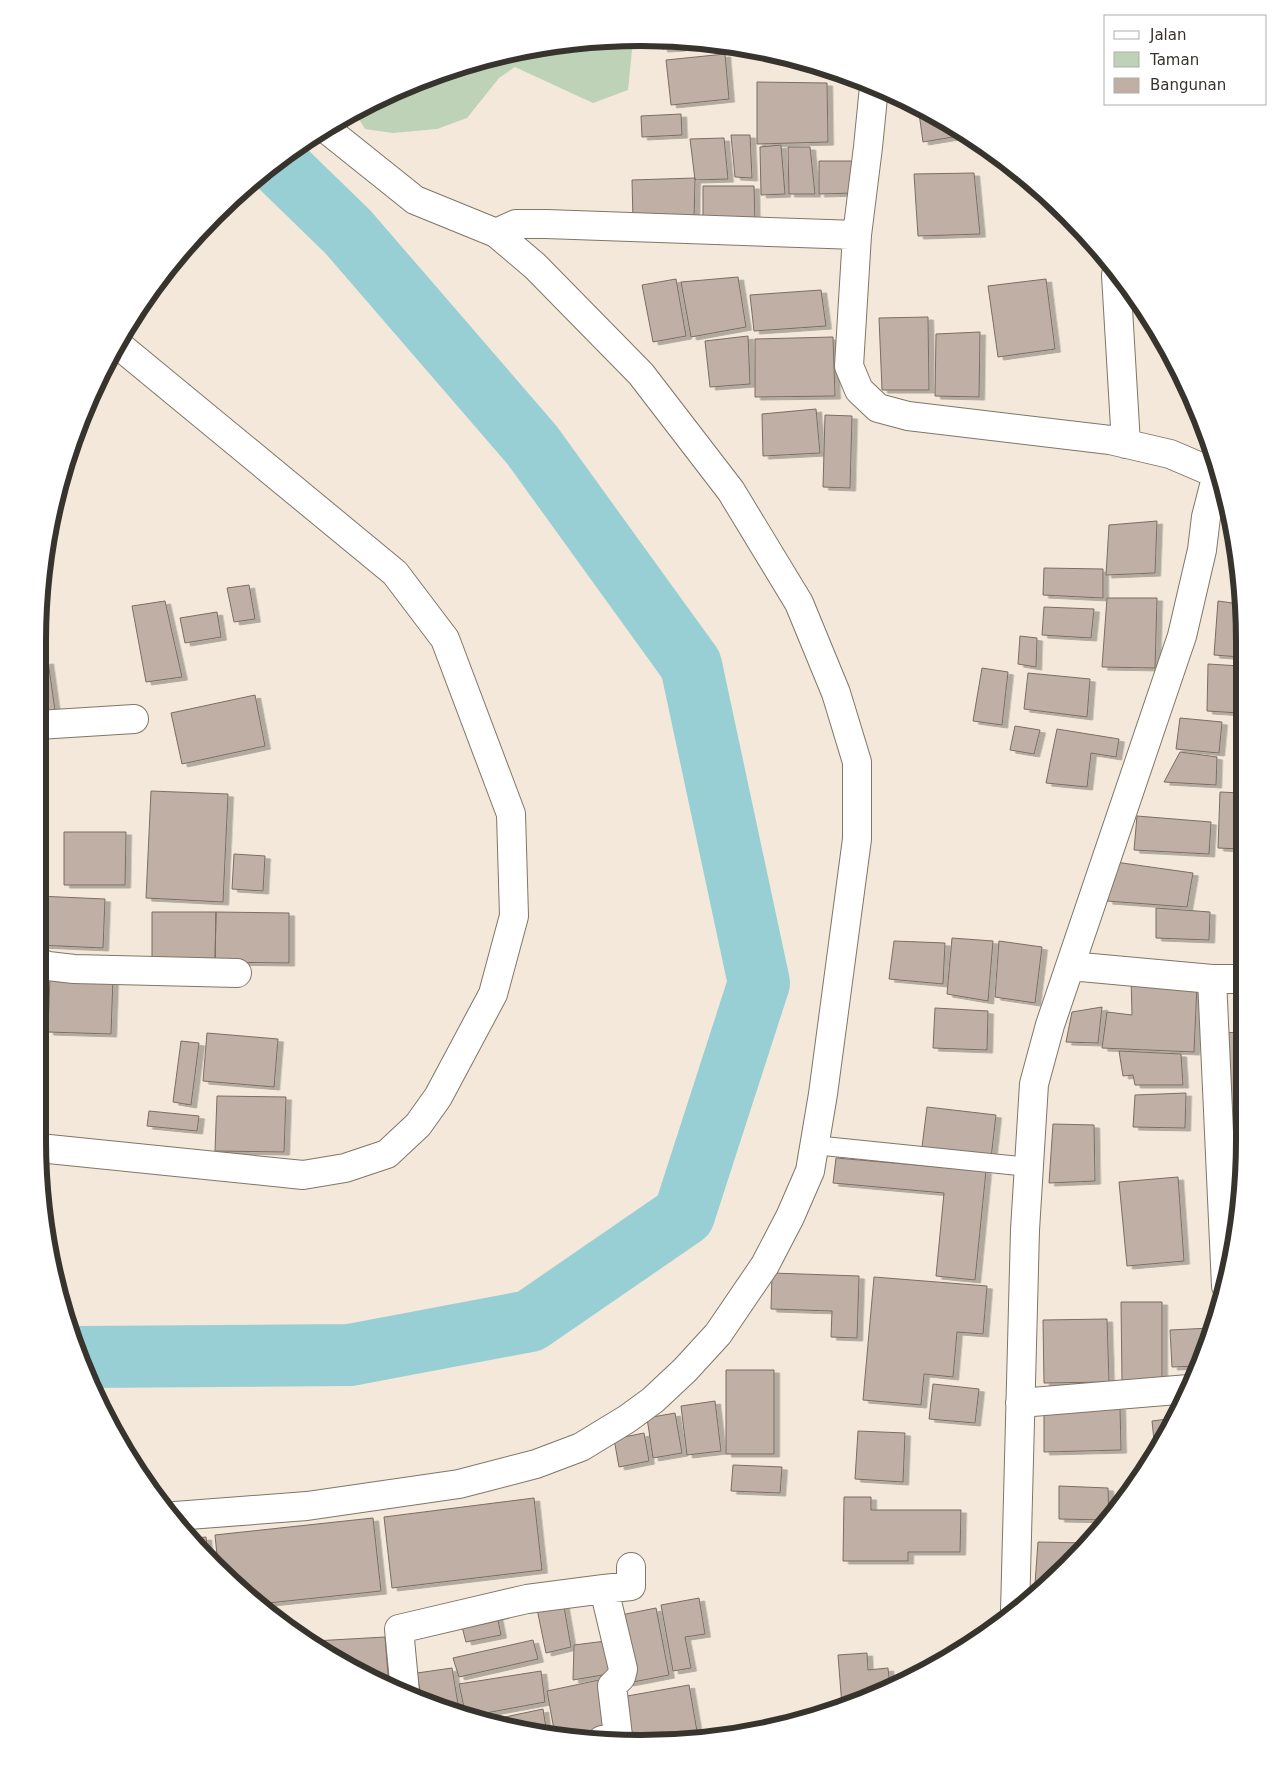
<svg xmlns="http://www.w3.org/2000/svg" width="1282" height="1781" font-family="'DejaVu Sans',sans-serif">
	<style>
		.green { fill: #bed2b7 }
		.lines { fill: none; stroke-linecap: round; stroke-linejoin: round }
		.river { stroke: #97cfd5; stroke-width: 62 }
		.building { fill: #bfafa5; stroke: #7b6d63; filter: url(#shadow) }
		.lane-casing { stroke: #7f7668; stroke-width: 20 }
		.street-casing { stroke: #7f7668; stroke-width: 30 }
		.lane { stroke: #fff; stroke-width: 18 }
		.street { stroke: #fff; stroke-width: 28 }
		.rim { fill: none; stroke: #37332d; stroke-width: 6 }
	</style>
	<defs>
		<filter id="shadow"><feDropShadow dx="5.5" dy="3" stdDeviation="0" flood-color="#0004"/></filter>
	</defs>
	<rect width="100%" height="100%" fill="#f3e8d9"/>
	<path class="green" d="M633,40l-5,50 -35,13 -78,-36 -16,11 -32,40 -30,11 -44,4 -28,-4 -11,-18 93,-42 116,-26z"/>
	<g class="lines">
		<path class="river" d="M79,1357l271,-2 180,-34 154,-106 75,-232 -68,-318 -159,-220 -184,-213 -71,-69"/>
	</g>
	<path class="building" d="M662,39h18v9l-18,1z
		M686,40l13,2v6l-12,-1z
		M709,44l29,4 -29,1z
		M725,54l4,45 -58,6 -5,-45z
		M757,82l70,1 1,59 -71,2z
		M918,106l47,29 -42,7z
		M681,114l1,21 -40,2 -1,-21z
		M731,135h19l2,43 -17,-1z
		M724,138l4,41 -33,1 -5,-41z
		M781,145l4,49 -24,1 -1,-48z
		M788,147h22l5,47h-26z
		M819,161h33l2,32 -35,1z
		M974,173l6,61 -62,2 -4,-62z
		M695,178l-1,43h-61l-1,-41z
		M703,186h51l1,42 -52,1z
		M738,277l8,50 -55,10 -10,-55z
		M676,279l10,57 -33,6 -11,-57z
		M1046,279l9,70 -57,8 -10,-71z
		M821,290l5,36 -72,5 -4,-36z
		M928,317l1,73h-47l-3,-72z
		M980,332l-1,65 -44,-1 1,-62z
		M748,336l2,48 -40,3 -5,-46z
		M833,337l2,59 -80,1v-58z
		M816,409l4,44 -57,3 -1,-42z
		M825,415l27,1 -2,72 -27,-1z
		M1157,521l-2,52 -49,2 3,-50z
		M1044,568l59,1v29l-60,-3z
		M249,585l6,34 -21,3 -7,-34z
		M1107,598h50l-2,70 -53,-1z
		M165,601l17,76 -36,5 -14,-76z
		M1218,601l22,3v53l-26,-2z
		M1044,607l50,2 -3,29 -49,-3z
		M217,612l4,25 -36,6 -5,-25z
		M1020,636l17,2 -1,29 -18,-3z
		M48,661l7,49 -17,3v-51z
		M1208,664l32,2v47l-33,-2z
		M982,668l26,4 -6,53 -29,-4z
		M1028,673l62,6 -3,38 -63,-8z
		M255,695l10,51 -83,18 -11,-51z
		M1180,718l42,4 -3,31 -43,-4z
		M1015,726l25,4 -6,24 -24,-4z
		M1057,729l62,10 -3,18 -25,-4 -4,34 -41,-4z
		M1180,752l37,5 -1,28 -52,-3z
		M151,791l77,3 -5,108 -77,-4z
		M1220,792l21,1v56l-23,-1z
		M1137,816l74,6 -2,32 -75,-4z
		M64,832h62l-1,53h-61z
		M234,854l31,2 -2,35 -31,-2z
		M1115,862l78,11 -6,34 -80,-6z
		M38,896l67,3 -2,49 -65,-3z
		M1156,908l54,4 -1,28 -53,-2z
		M152,912h64l-1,50 -63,-1z
		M216,912l73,1v50l-74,-1z
		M952,938l41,3 -5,60 -41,-7z
		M894,941l51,2 -2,41 -54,-5z
		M999,941l43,6 -7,56 -40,-6z
		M50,976l63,2 -2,56 -63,-2z
		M1131,977l66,7 -3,68 -92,-4 5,-36 25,3z
		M1102,1007l-4,36 -32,-1 6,-30z
		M935,1008l53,3 -1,39 -54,-2z
		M1242,1032l1,93h-20l-3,-92z
		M207,1033l71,6 -4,48 -71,-6z
		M181,1041l18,2 -8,62 -18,-3z
		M1119,1051l62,3 2,31h-48l-2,-10 -10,1z
		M1186,1093l-1,35 -52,-1 2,-32z
		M217,1096l69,1 -2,55 -69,-1z
		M927,1107l69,8 -5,43 -69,-11z
		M149,1111l50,5 -2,15 -50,-5z
		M1053,1124l41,1 1,56 -46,2z
		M836,1158l150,13 -11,109 -39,-4 8,-83 -111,-10z
		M1233,1172h10l-6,46h-5z
		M1178,1177l6,84 -57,5 -8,-84z
		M772,1273l87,3 -2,62 -26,-1 1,-26 -61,-2z
		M874,1277l113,9 -4,48 -26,-2 -4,45 -29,-3 -3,31 -58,-5z
		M1121,1302h41v80h-40z
		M1107,1319l2,63 -65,1 -1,-63z
		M1211,1328l-13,38 -26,1 -2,-37z
		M726,1370h48v84h-48z
		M933,1384l46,5 -4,34 -46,-4z
		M715,1401l6,50 -34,4 -6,-49z
		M1120,1407l1,43 -77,2v-43z
		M675,1413l7,40 -29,5 -6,-40z
		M1175,1418l-20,32 -3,-29z
		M858,1431l47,2 -2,49 -48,-3z
		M644,1433l5,28 -30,6 -5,-28z
		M733,1465l49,2 -2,26 -49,-2z
		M1059,1486l49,2 1,31 -1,1 -49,-1z
		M844,1497h27v13h90l-1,42h-52v9h-65z
		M534,1498l8,72 -150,18 -8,-71z
		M373,1518l8,73 -122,13 -16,-10 -25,-29 -3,-30z
		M206,1537l2,17 -13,-16z
		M1038,1542l48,1 -52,55z
		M699,1598l6,36 -20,3 6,31 -18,3 -12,-66z
		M563,1601l8,46 -25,6 -9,-44z
		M656,1608l13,67 -41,8 -12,-67z
		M497,1615l4,20 -35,7 -5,-19z
		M385,1637l4,49 -15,-5 -60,-40z
		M533,1640l5,19 -79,18 -6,-19z
		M614,1640l6,32 -47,8 1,-35z
		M867,1653l1,17 20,-2 2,20 -18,9 -30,9 -4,-51z
		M452,1668l7,42 -38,-13 -4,-24z
		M541,1671l4,31 -70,13 -10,-3 -6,-28z
		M604,1679l11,47 -45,11 -15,-2 -8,-44z
		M689,1685l9,52 -32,5 -25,1 -17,-1 -8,-44z
		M543,1709l4,25 -23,-2 -17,-6 -2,-9z
		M773,1718h24l-24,6z"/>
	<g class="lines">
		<defs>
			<path id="lane" d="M814,1145l215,22"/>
			<path id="street" d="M874,87l-6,60 -11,88 -8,131 10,24 19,18 30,8 202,24 60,14 47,20 -11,43 -4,33 -20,86 -132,389 -16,59 -9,146 -10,382
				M325,128l90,72 81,33
				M1116,275l10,169
				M38,725l96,-6
				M38,962l10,4 26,3 163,4
				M1070,966l142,13h30
				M1212,979l14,307
				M39,1148l264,27 42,-7 42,-14 31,-29 20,-28 55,-103 21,-78 -3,-102 -66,-175 -50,-66 -279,-230
				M1020,1403l169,-14
				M175,1516l132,-10 152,-22 77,-20 45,-17 46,-28 26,-19 32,-30 33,-36 47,-69 25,-48 20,-46 13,-77 34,-255v-77l-21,-69 -37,-90 -68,-112 -90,-117 -106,-108 -39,-33 20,-9h30l311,11
				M604,1589l27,-3v-19
				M405,1692l-6,-63 128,-30 77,-10 19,80 -2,8 -9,9 6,50 -16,4"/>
		</defs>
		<use href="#lane" class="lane-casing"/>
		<use href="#street" class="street-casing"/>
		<use href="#lane" class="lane"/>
		<use href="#street" class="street"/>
	</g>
	<path d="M0 0H1282V1781H0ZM641 46H641A595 595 0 0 1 1236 641V1140A595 595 0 0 1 641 1735H641A595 595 0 0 1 46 1140V641A595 595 0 0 1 641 46Z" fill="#fff" fill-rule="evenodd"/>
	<path class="rim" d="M641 46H641A595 595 0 0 1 1236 641V1140A595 595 0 0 1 641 1735H641A595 595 0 0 1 46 1140V641A595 595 0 0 1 641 46Z"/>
	<rect x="1104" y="15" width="162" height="90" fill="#ffffff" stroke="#afadab"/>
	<rect x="1114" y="31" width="25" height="8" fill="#ffffff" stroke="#afadab"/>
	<text x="1150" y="40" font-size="15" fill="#37332d">Jalan</text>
	<rect x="1114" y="52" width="25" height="15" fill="#bed2b7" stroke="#afadab"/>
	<text x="1150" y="65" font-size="15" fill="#37332d">Taman</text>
	<rect x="1114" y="78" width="25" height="15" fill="#bfafa5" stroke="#afadab"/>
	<text x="1150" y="90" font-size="15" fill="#37332d">Bangunan</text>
</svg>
